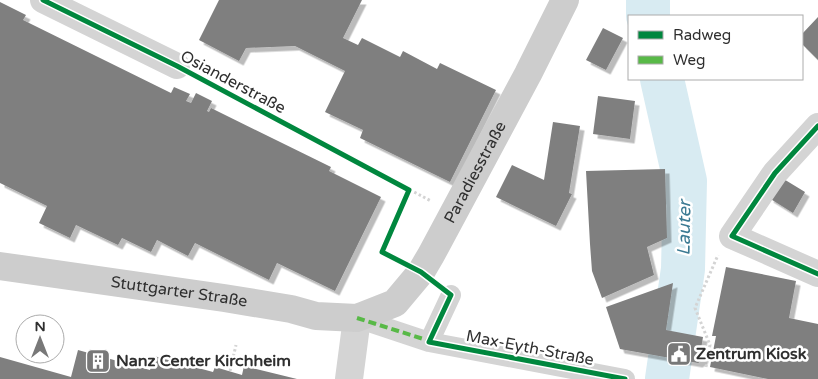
<svg xmlns="http://www.w3.org/2000/svg" width="818" height="379" font-family="'Varela Round',sans-serif">
	<style>
		.lines { fill: none; stroke-linecap: round; stroke-linejoin: round }
		.river { stroke: #d8ebf2; stroke-width: 44 }
		.building { fill: #7f7f7f; filter: url(#shadow) }
		.path { stroke: #d4d4d4; stroke-width: 3; stroke-dasharray: 2.5 2.5; stroke-linecap: butt }
		.pedestrian { stroke: #d4d4d4; stroke-width: 20 }
		.minor { stroke: #d4d4d4; stroke-width: 26 }
		.tertiary { stroke: #d4d4d4; stroke-width: 28 }
		.secondary { stroke: #cdcdcd; stroke-width: 28 }
		.quiet { stroke: #58b947; stroke-width: 4; stroke-dasharray: 8 4; stroke-linecap: butt }
		.cycleway-casing { stroke: #fff; stroke-width: 8 }
		.cycleway { stroke: #00873e; stroke-width: 5 }
		.labels { text-anchor: middle; dominant-baseline: central; stroke-width: 5; stroke-linejoin: round; paint-order: stroke }
		.street-label { font-size: 16px; fill: #2f2f2f; stroke: #fff }
		.poi-label { font-size: 16px; font-weight: bold; fill: #2f2f2f; stroke: #fff; text-anchor: start }
		.water-label { font-size: 18px; font-style: italic; fill: #3b7a93; stroke: #fff }
	</style>
	<defs>
		<filter id="shadow"><feDropShadow dx="4.5" dy="4.5" stdDeviation="0" flood-color="#0004"/></filter>
	</defs>
	<rect width="100%" height="100%" fill="#fff"/>
	<g class="lines">
		<path class="river" d="M648,0v16
			M662,79l23,102 -2,88 -16,110"/>
	</g>
	<path class="building" d="M219,0h143l-19,38 15,7 4,-7 38,19 3,-6 34,18 3,-6 56,27 -46,92 -90,-44 3,-8 -38,-18 20,-41 -50,-25 -49,2 -7,13 -40,-21z
		M0,2l26,13 -3,5 148,73 3,-6 16,7 -4,7 5,2 5,-10 16,8 -5,10 2,1 2,-4 120,59 -2,4 52,26 -46,94 -58,-28 -8,17 -74,-37 -7,13 -31,-16 -6,12 -29,-14 -4,7 -42,-20 -6,13 -31,-15 8,-17 -47,-23z
		M818,17v43l-16,-16v-10z
		M603,28l20,10 -17,32 -20,-10z
		M598,96l37,5 -5,38 -37,-5z
		M553,122l27,4 -11,67 3,1 -16,32 -60,-29 16,-32 32,15z
		M665,169l2,69 -20,9 7,28 -52,23 -10,-27 -2,-27 -4,-73z
		M782,178l23,14 -12,21 -24,-15z
		M726,267l70,14 -7,37 29,6v55h-50l-58,-12 6,-31h-4z
		M673,283l-7,47 37,7 -2,12 5,1 -3,10 -5,3 -78,-14 -14,-42z
		M78,350l72,20 4,-14 59,16 2,-5 27,8 2,-9 53,13h-297v-22l71,20z"/>
	<g class="lines">
		<path class="path" d="M198,77l233,124
			M382,252l27,-62
			M706,367l4,-22 -15,-37 23,-53
			M230,371l6,-26"/>
		<path class="pedestrian" d="M357,318l72,24 196,37
			M429,342l22,-47"/>
		<path class="minor" d="M43,0l134,66
			M818,126l-43,47 -43,63 86,38"/>
		<path class="tertiary" d="M349,379l8,-61"/>
		<path class="secondary" id="s1" d="M0,266l224,32 67,11 25,7 41,2 38,-15 26,-31 10,-17 97,-181 37,-74"/>
		<path class="quiet" d="M357,318l76,24"/>
		<defs>
			<path id="cycleway" d="M43,0l134,66 232,124 -27,62 39,20 30,23 -22,47 196,37
				M818,126l-43,47 -43,63 86,38"/>
		</defs>
		<use href="#cycleway" class="cycleway-casing"/>
		<use href="#cycleway" class="cycleway"/>
	</g>
	<defs>
		<symbol id="civic-square" viewBox="-11 -11 22 22"><rect x="-9" y="-9" width="18" height="18" rx="4" fill="#787878" stroke="#fff"/><path d="M-.6-6.5H3V-4.5H.6V-3L4-1V1h2V6H-6V1h2V-1L-.6-3ZM-1.2 2.5V6h2.4V2.5Z" fill="#fff"/></symbol>
		<symbol id="building-square" viewBox="-11 -11 22 22"><rect x="-9" y="-9" width="18" height="18" rx="4" fill="#787878" stroke="#fff"/><path d="M-4-6H4V6H1V3H-1V6H-4ZM-2.5-4.3h1.7v1.8h-1.7ZM.8-4.3h1.7v1.8H.8ZM-2.5-1h1.7V.8h-1.7ZM.8-1h1.7V.8H.8Z" fill="#fff"/></symbol>
	</defs>
	<g fill-rule="evenodd">
		<use href="#civic-square" x="665" y="340" width="28" height="28"/>
		<use href="#building-square" x="84" y="347" width="28" height="28"/>
	</g>
	<g class="labels">
		<g class="street-label">
			<text transform="translate(233 82) rotate(28)">Osianderstraße</text>
			<text stroke="none"><textPath href="#s1" startOffset="556">Paradiesstraße</textPath></text>
			<text stroke="none"><textPath href="#s1" startOffset="181">Stuttgarter Straße</textPath></text>
			<text transform="translate(530 348) rotate(11)">Max-Eyth-Straße</text>
		</g>
		<g class="poi-label">
			<text x="696" y="354">Zentrum Kiosk</text>
			<text x="116" y="361">Nanz Center Kirchheim</text>
		</g>
		<g class="water-label">
			<text transform="translate(684 228) rotate(-89)">Lauter</text>
		</g>
	</g>
	<rect x="628" y="15" width="175" height="65" fill="#ffffff" stroke="#acacac"/>
	<rect x="638" y="31" width="25" height="8" fill="#00873e" stroke="#acacac"/>
	<text x="673" y="40" font-size="15" fill="#2f2f2f">Radweg</text>
	<rect x="638" y="56" width="25" height="8" fill="#58b947" stroke="#acacac"/>
	<text x="673" y="65" font-size="15" fill="#2f2f2f">Weg</text>
	<g transform="translate(40 339)"><circle r="24" fill="#ffffff" stroke="#acacac"/>
	<path d="M0-4L9 19L0 12L-9 19Z" fill="#787878"/>
	<text y="-8" font-size="14" font-weight="bold" text-anchor="middle" fill="#2f2f2f">N</text>
	</g>
</svg>
